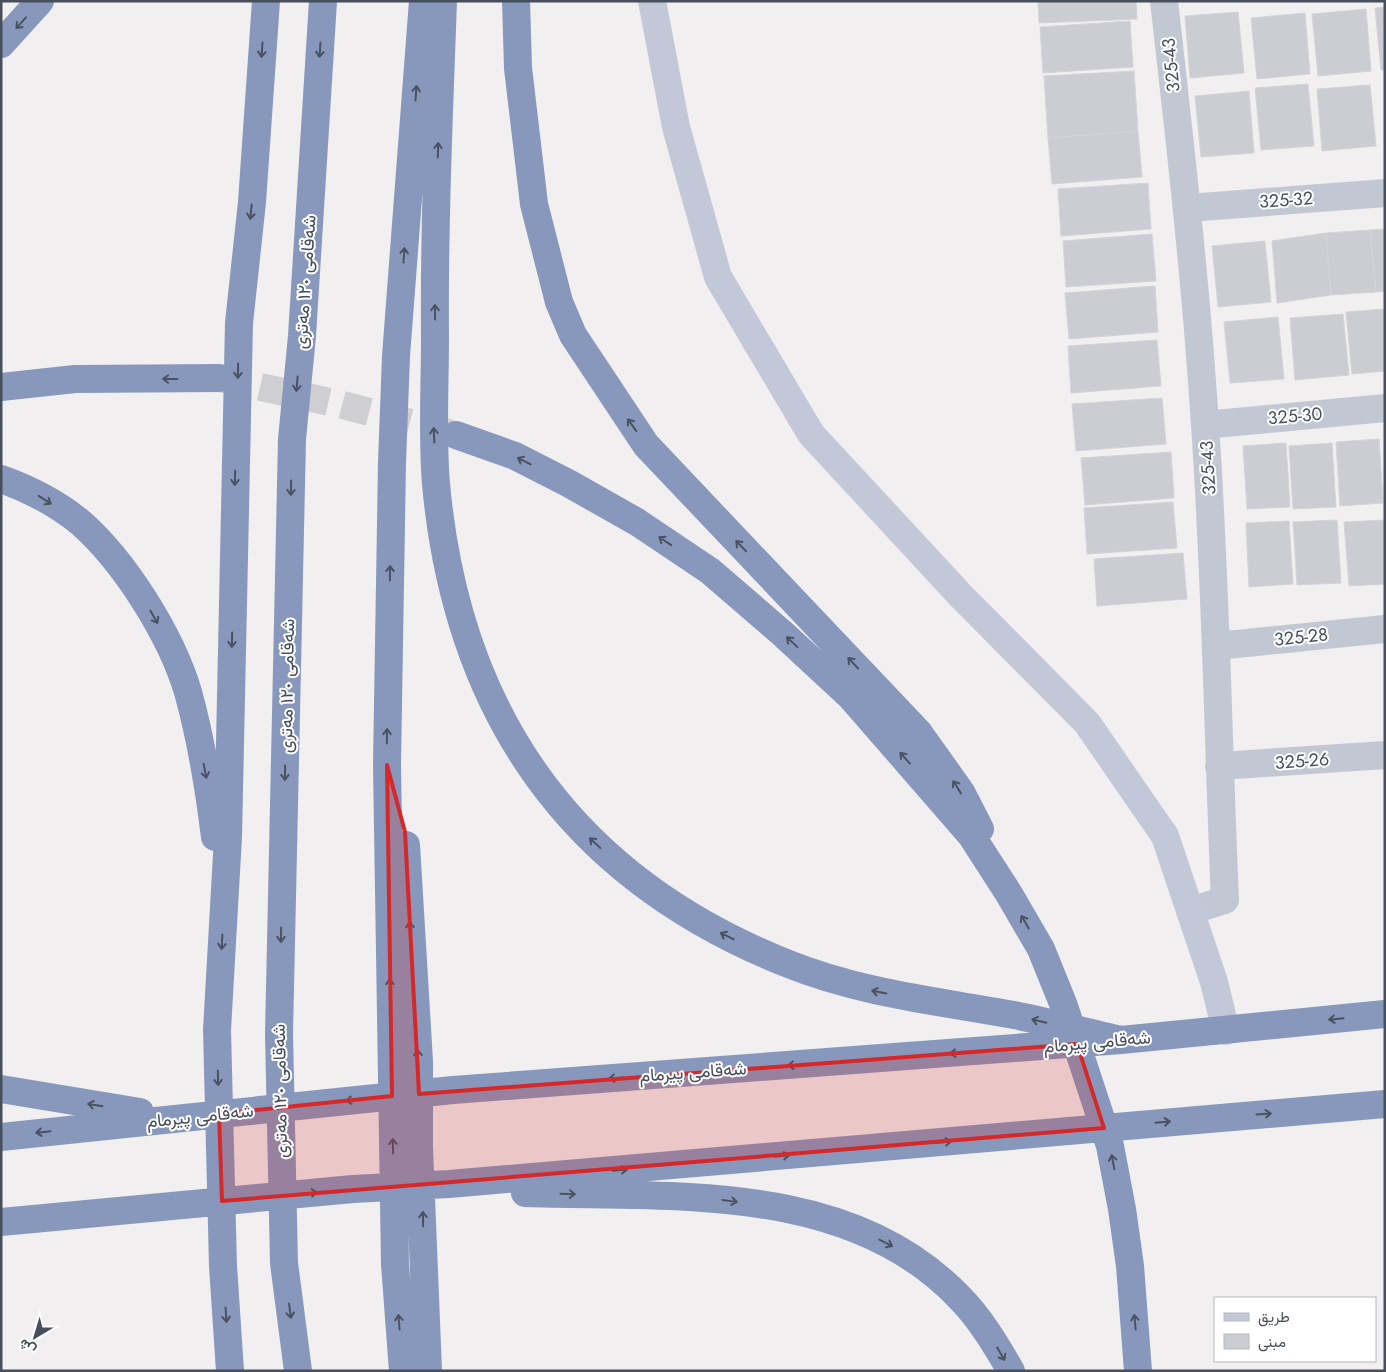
<svg xmlns="http://www.w3.org/2000/svg" width="1386" height="1372" font-family="Jost,Vazirmatn,sans-serif">
	<style>
		.building { fill: #cccdd3; stroke: #d3d4da }
		.lines { fill: none; stroke-linecap: round; stroke-linejoin: round }
		.highway-tunnel { stroke: #cfcfd2; stroke-width: 28; stroke-dasharray: 28 14; stroke-linecap: butt }
		.street { stroke: #c2c8d3; stroke-width: 28 }
		.secondary { stroke: #c2c8d7; stroke-width: 28 }
		.highway { stroke: #8898bc; stroke-width: 28 }
		.oneway { stroke: #4a5261 }
		.marked { fill: #d62828; fill-opacity: 0.2; stroke: #d62828; stroke-width: 4; stroke-linejoin: round }
		.labels { text-anchor: middle; dominant-baseline: central; stroke-width: 4; stroke-linejoin: round; paint-order: stroke }
		.street-label { font-size: 18px; fill: #474e5c; stroke: #fff }
	</style>
	<rect width="100%" height="100%" fill="#f1efef"/>
	<path class="building" d="M1038,1h98l1,18 -98,4z
		M1385,7v63h-4l-6,-62z
		M1366,9l5,62 -53,5 -6,-62z
		M1238,12l6,61 -54,5 -5,-62z
		M1305,13l5,61 -53,5 -6,-61z
		M1130,21l3,46 -90,6 -3,-46z
		M1134,71l4,60 -90,7 -4,-62z
		M1308,84l6,62 -53,4 -6,-62z
		M1370,85l6,61 -54,5 -5,-62z
		M1249,91l5,62 -53,4 -6,-61z
		M1138,131l4,46 -90,7 -4,-46z
		M1148,183l3,46 -90,7 -3,-47z
		M1385,229v62l-9,1 -6,-62z
		M1370,230l6,62 -45,3 -5,-62z
		M1326,233l5,62 -54,8 -5,-62z
		M1152,234l4,47 -90,6 -3,-46z
		M1265,241l6,61 -53,5 -6,-61z
		M1155,286l3,46 -89,7 -4,-46z
		M1385,309v62l-33,3 -6,-62z
		M1343,314l6,61 -54,5 -5,-62z
		M1278,317l6,62 -54,4 -6,-61z
		M1157,340l4,46 -90,7 -3,-47z
		M1162,398l4,46 -90,7 -4,-47z
		M1379,439l4,64 -43,3 -4,-64z
		M1286,443l4,64 -43,2 -4,-63z
		M1332,443l4,64 -43,2 -4,-63z
		M1171,452l3,46 -89,7 -4,-47z
		M1173,502l4,46 -90,6 -3,-46z
		M1337,520l4,63 -44,2 -4,-63z
		M1385,520v64l-36,2 -5,-64z
		M1289,521l4,63 -44,3 -3,-64z
		M1183,553l4,46 -90,7 -3,-47z"/>
	<g class="lines">
		<path class="highway-tunnel" d="M219,378l120,26 117,31"/>
		<path class="street" d="M1164,1c16,141 32,282 41,424 11,158 13,317 20,475l-35,11
			M1188,208l197,-15
			M1205,425l180,-17
			M1217,646l168,-17
			M1219,766l166,-11"/>
		<path class="secondary" d="M652,1l24,126 42,150 93,157 150,162 126,127 78,113 49,146 12,49"/>
		<path class="highway" d="M443,1c-4,112 -9,225 -8,337 0,48 -3,97 1,146 21,230 135,393 350,479 74,30 151,38 228,52 36,7 71,17 107,25
			M516,1l2,67 16,136 25,98 14,33 73,110 273,288 42,59 19,37
			M1,44l39,-43
			M1,387l74,-8 144,-1
			M456,435l59,21 53,27 69,39 73,49 73,63 68,63 120,138 38,59 32,55 23,57 46,140 12,63 8,57 8,105
			M1,479c28,10 57,25 80,44 44,39 90,112 107,169 13,47 21,96 27,145
			M406,845l13,216v86l9,224
			M1,1089l139,23
			M1,1137l452,-47 668,-50 264,-26
			M525,1193c146,5 323,-12 434,104 21,21 37,48 52,74
			M1,1222l352,-33 96,-5 936,-80
			M230,1371l-7,-105 -6,-236 11,-193 11,-514 13,-121 14,-201
			M298,1371l-14,-108 -5,-229 13,-595 10,-103 21,-335
			M403,1371l-8,-107 -8,-499 5,-302 4,-107 27,-355"/>
	</g>
	<defs><path id="oneway-shaft" d="M-6 0H5M1.5-3L5.5 0L1.5 3" fill="none" stroke-width="1.6" stroke-linecap="round" stroke-linejoin="round" transform="scale(1.25)"/></defs>
	<g class="oneway">
		<use href="#oneway-shaft" transform="translate(21 23) rotate(132)"/>
		<use href="#oneway-shaft" transform="translate(262 50) rotate(94)"/>
		<use href="#oneway-shaft" transform="translate(320 50) rotate(94)"/>
		<use href="#oneway-shaft" transform="translate(416 93) rotate(-86)"/>
		<use href="#oneway-shaft" transform="translate(438 150) rotate(-88)"/>
		<use href="#oneway-shaft" transform="translate(251 212) rotate(96)"/>
		<use href="#oneway-shaft" transform="translate(404 255) rotate(-86)"/>
		<use href="#oneway-shaft" transform="translate(435 312) rotate(-90)"/>
		<use href="#oneway-shaft" transform="translate(238 371) rotate(91)"/>
		<use href="#oneway-shaft" transform="translate(170 379) rotate(180)"/>
		<use href="#oneway-shaft" transform="translate(297 384) rotate(95)"/>
		<use href="#oneway-shaft" transform="translate(632 425) rotate(-125)"/>
		<use href="#oneway-shaft" transform="translate(434 435) rotate(-93)"/>
		<use href="#oneway-shaft" transform="translate(524 461) rotate(-153)"/>
		<use href="#oneway-shaft" transform="translate(235 478) rotate(91)"/>
		<use href="#oneway-shaft" transform="translate(291 488) rotate(91)"/>
		<use href="#oneway-shaft" transform="translate(45 500) rotate(33)"/>
		<use href="#oneway-shaft" transform="translate(665 541) rotate(-146)"/>
		<use href="#oneway-shaft" transform="translate(741 546) rotate(-134)"/>
		<use href="#oneway-shaft" transform="translate(390 573) rotate(-89)"/>
		<use href="#oneway-shaft" transform="translate(154 617) rotate(60)"/>
		<use href="#oneway-shaft" transform="translate(232 640) rotate(91)"/>
		<use href="#oneway-shaft" transform="translate(792 642) rotate(-137)"/>
		<use href="#oneway-shaft" transform="translate(853 663) rotate(-133)"/>
		<use href="#oneway-shaft" transform="translate(387 736) rotate(-89)"/>
		<use href="#oneway-shaft" transform="translate(905 758) rotate(-131)"/>
		<use href="#oneway-shaft" transform="translate(205 771) rotate(79)"/>
		<use href="#oneway-shaft" transform="translate(285 773) rotate(91)"/>
		<use href="#oneway-shaft" transform="translate(957 787) rotate(-122)"/>
		<use href="#oneway-shaft" transform="translate(595 843) rotate(-137)"/>
		<use href="#oneway-shaft" transform="translate(1025 922) rotate(-120)"/>
		<use href="#oneway-shaft" transform="translate(410 929) rotate(-93)"/>
		<use href="#oneway-shaft" transform="translate(281 935) rotate(91)"/>
		<use href="#oneway-shaft" transform="translate(727 936) rotate(-153)"/>
		<use href="#oneway-shaft" transform="translate(222 942) rotate(93)"/>
		<use href="#oneway-shaft" transform="translate(390 986) rotate(-91)"/>
		<use href="#oneway-shaft" transform="translate(879 992) rotate(-168)"/>
		<use href="#oneway-shaft" transform="translate(1336 1019) rotate(174)"/>
		<use href="#oneway-shaft" transform="translate(1039 1021) rotate(-167)"/>
		<use href="#oneway-shaft" transform="translate(957 1053) rotate(176)"/>
		<use href="#oneway-shaft" transform="translate(418 1057) rotate(-93)"/>
		<use href="#oneway-shaft" transform="translate(795 1065) rotate(176)"/>
		<use href="#oneway-shaft" transform="translate(218 1078) rotate(89)"/>
		<use href="#oneway-shaft" transform="translate(616 1078) rotate(176)"/>
		<use href="#oneway-shaft" transform="translate(353 1100) rotate(174)"/>
		<use href="#oneway-shaft" transform="translate(95 1105) rotate(-171)"/>
		<use href="#oneway-shaft" transform="translate(1264 1114) rotate(-4)"/>
		<use href="#oneway-shaft" transform="translate(1163 1122) rotate(-5)"/>
		<use href="#oneway-shaft" transform="translate(43 1132) rotate(174)"/>
		<use href="#oneway-shaft" transform="translate(944 1142) rotate(-5)"/>
		<use href="#oneway-shaft" transform="translate(393 1146) rotate(-91)"/>
		<use href="#oneway-shaft" transform="translate(782 1156) rotate(-5)"/>
		<use href="#oneway-shaft" transform="translate(1113 1162) rotate(-101)"/>
		<use href="#oneway-shaft" transform="translate(620 1170) rotate(-5)"/>
		<use href="#oneway-shaft" transform="translate(310 1193) rotate(-5)"/>
		<use href="#oneway-shaft" transform="translate(568 1194) rotate(2)"/>
		<use href="#oneway-shaft" transform="translate(730 1201) rotate(8)"/>
		<use href="#oneway-shaft" transform="translate(423 1219) rotate(-91)"/>
		<use href="#oneway-shaft" transform="translate(886 1243) rotate(27)"/>
		<use href="#oneway-shaft" transform="translate(290 1311) rotate(83)"/>
		<use href="#oneway-shaft" transform="translate(226 1315) rotate(86)"/>
		<use href="#oneway-shaft" transform="translate(399 1322) rotate(-94)"/>
		<use href="#oneway-shaft" transform="translate(1135 1322) rotate(-95)"/>
		<use href="#oneway-shaft" transform="translate(1001 1354) rotate(60)"/>
	</g>
	<path class="marked" d="M387,765l18,67 14,262 658,-50 27,84 -882,73 -3,-87 173,-18z"/>
	<g class="labels">
		<g class="street-label">
			<text transform="translate(1171 65) rotate(-96)">325-43</text>
			<text transform="translate(1286 200) rotate(-4)">325-32</text>
			<text transform="translate(305 282) rotate(-86)">شەقامی ١٢٠ مەتری</text>
			<text transform="translate(1295 416) rotate(-5)">325-30</text>
			<text transform="translate(1208 468) rotate(-93)">325-43</text>
			<text transform="translate(1301 637) rotate(-6)">325-28</text>
			<text transform="translate(287 686) rotate(-89)">شەقامی ١٢٠ مەتری</text>
			<text transform="translate(1302 761) rotate(-4)">325-26</text>
			<text transform="translate(1097 1042) rotate(-5)">شەقامی پیرمام</text>
			<text transform="translate(693 1072) rotate(-4)">شەقامی پیرمام</text>
			<text transform="translate(280 1091) rotate(-91)">شەقامی ١٢٠ مەتری</text>
			<text transform="translate(200 1116) rotate(-6)">شەقامی پیرمام</text>
		</g>
	</g>
	<rect width="1386" height="1372" fill="none" stroke="#474e5c" stroke-width="5"/>
	<rect x="1214" y="1297" width="162" height="65" fill="#ffffff" stroke="#b5b8be"/>
	<rect x="1224" y="1313" width="25" height="8" fill="#c2c8d7" stroke="#b5b8be"/>
	<text x="1258" y="1322" font-size="15" fill="#474e5c">طريق</text>
	<rect x="1224" y="1334" width="25" height="15" fill="#cccdd3" stroke="#b5b8be"/>
	<text x="1258" y="1347" font-size="15" fill="#474e5c">مبنى</text>
	<g transform="translate(35 1337) rotate(218)" stroke="#ffffff" stroke-width="4" paint-order="stroke">
	<path d="M0-4L9 19L0 12L-9 19Z" fill="#474e5c"/>
	<text y="-8" font-size="14" font-weight="bold" text-anchor="middle" fill="#474e5c">ش</text>
	</g>
</svg>
